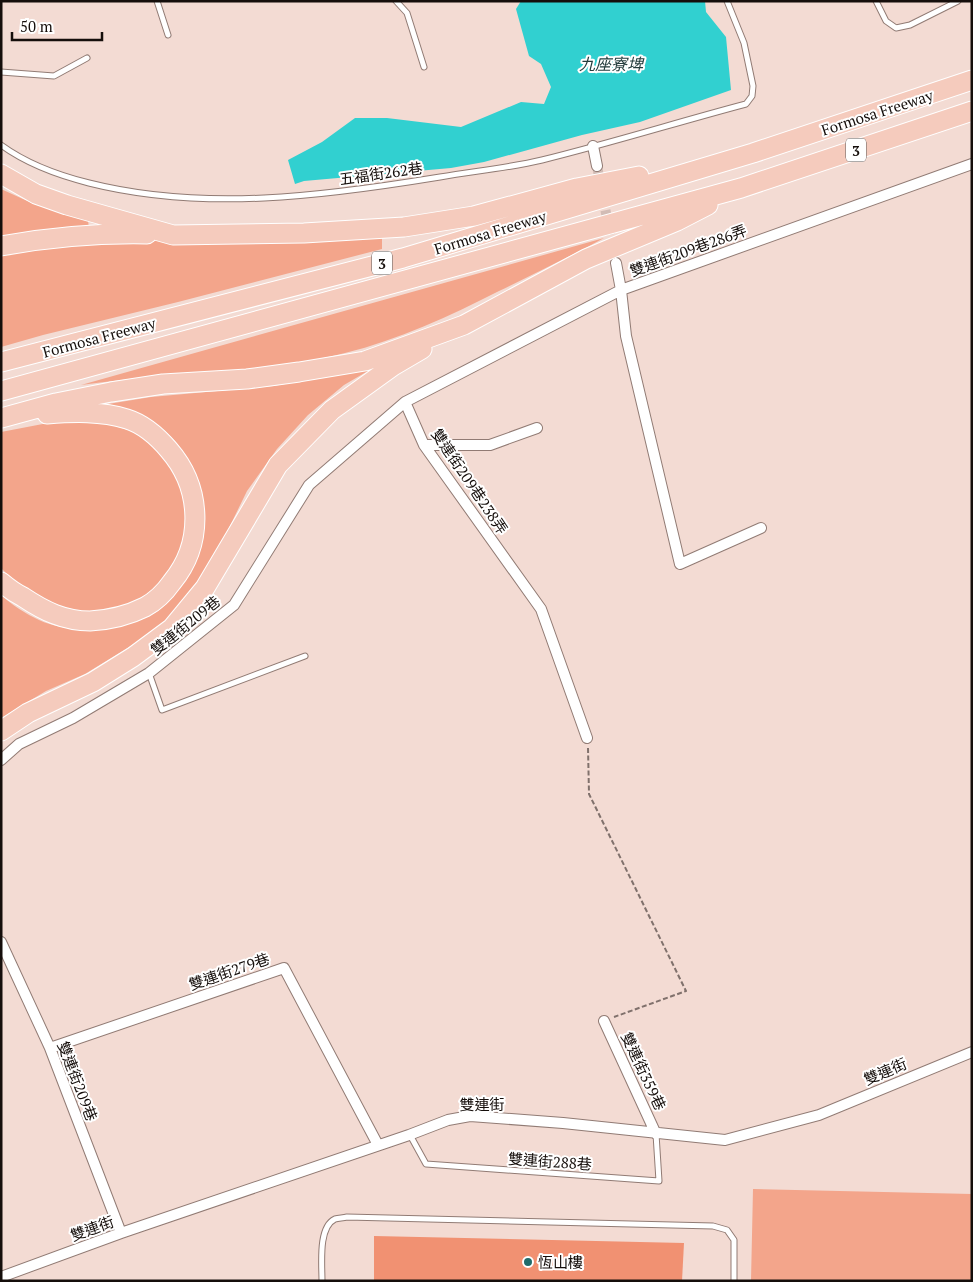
<svg xmlns="http://www.w3.org/2000/svg" width="973" height="1282" font-family="'PT Serif','Noto Sans TC',serif">
	<style>
		.green { fill: #f3a58b }
		.water { fill: #31d0d0 }
		.building { fill: #f19172 }
		.lines { fill: none; stroke-linecap: round; stroke-linejoin: round }
		.minor-tunnel { stroke: #d2bcb5; stroke-width: 10; stroke-dasharray: 10 5; stroke-linecap: butt }
		.service-casing { stroke: #917b74; stroke-width: 7 }
		.minor-casing { stroke: #917b74; stroke-width: 12 }
		.motorway-casing { stroke: #fff; stroke-width: 21 }
		.path { stroke: #80716c; stroke-width: 2; stroke-dasharray: 5 2.5; stroke-linecap: butt }
		.service { stroke: #fff; stroke-width: 5 }
		.minor { stroke: #fff; stroke-width: 10 }
		.motorway { stroke: #f5cbbd; stroke-width: 19 }
		.poi-dot { fill: #1f6b6b; stroke: #fff; stroke-width: 2 }
		.labels { text-anchor: middle; dominant-baseline: central; stroke-width: 4; stroke-linejoin: round; paint-order: stroke }
		.shield { fill: #fff; stroke: #5b5654; stroke-width: 1 }
		.shield-label { font-size: 14px; font-weight: bold; fill: #150e0b }
		.street-label { font-size: 15px; fill: #150e0b; stroke: #fff }
		.poi-label { font-size: 15px; fill: #150e0b; stroke: #fff; text-anchor: start }
		.water-label { font-size: 16px; font-style: italic; fill: #233c3c; stroke: #fff }
	</style>
	<rect width="100%" height="100%" fill="#f3dbd3"/>
	<path class="green" d="M1,189l33,15 54,16 1,9 -40,1 -48,7z
		M382,238v11l-204,53 -135,33 -42,12v-93l94,-12 114,-3z
		M604,238c-35,19 -70,36 -105,53 -49,25 -101,49 -154,62 -65,17 -130,19 -196,24 -22,2 -45,5 -68,8z
		M385,361l-41,24 -36,30 -31,34 -30,42 -39,80 -43,54 -80,49 -39,17 -45,27v-123c11,10 25,19 38,25 34,16 95,11 124,-13 15,-14 29,-35 36,-53 2,-5 2,-11 3,-15 6,-42 -8,-86 -42,-112 -16,-12 -34,-17 -52,-23l43,-7 123,-11 49,-9z
		M88,420c21,5 43,8 61,20 11,8 20,21 26,32 14,26 16,57 2,84 -6,12 -15,28 -26,36 -49,37 -111,17 -150,-24v-136l47,-9z
		M753,1189l219,5v87h-221z"/>
	<path class="water" d="M521,1h184l1,11 20,25 5,53 -91,32 -58,13 -98,27 -33,6 -147,13 -9,3 -7,-24 34,-18 33,-24h32l74,9 60,-25 23,2 7,-17 -10,-23 -12,-8 -13,-47z"/>
	<path class="building" d="M374,1236l310,7 -2,38h-308z"/>
	<g class="lines">
		<path class="minor-tunnel" d="M597,166l16,84"/>
		<defs>
			<path id="service" d="M157,1l11,34
				M396,1l11,12 17,54
				M876,1l10,20 10,7 14,-3 48,-24
				M1,72l53,4 33,-18
				M1,145c26,19 56,30 88,38 115,29 235,13 351,-6 34,-6 69,-9 102,-17 69,-17 136,-38 204,-56l6,-8 1,-10 -9,-43 -17,-42
				M149,673l13,37 143,-54
				M410,1135l16,29 233,17 -3,-47
				M322,1281c0,-17 -4,-54 13,-62 4,-1 8,-1 12,-2l366,9 14,4 7,10v41"/>
			<path id="minor" d="M593,146l4,20
				M424,445h66l47,-17
				M761,528l-81,36 -54,-228 -5,-46 351,-126
				M587,738l-46,-129 -117,-164 -19,-43 216,-112 -5,-27
				M1,760l18,-16 54,-26 76,-45 85,-68 75,-120 96,-83
				M1,942l49,106 71,185
				M604,1021l52,113
				M50,1048l234,-80 94,177
				M1,1277l120,-44 288,-98 39,-15 22,-4 93,7 162,17 94,-25 153,-63"/>
			<path id="motorway" d="M1,174l35,20 31,11 106,30 131,-2 100,-6 70,-11 103,-28 62,-12
				M1,246c50,-9 95,-13 146,-12
				M1,362l402,-104 350,-105 219,-73
				M1,391l740,-203 231,-77
				M1,418l55,-15 55,-11 52,-8 84,-5 52,-7 66,-11 99,-36 122,-66 91,-38 31,-16
				M1,582c7,6 14,11 22,15 21,14 41,24 67,24 19,-1 37,-5 55,-14 11,-6 20,-15 27,-25 32,-39 30,-94 -3,-132 -11,-13 -26,-26 -42,-31 -26,-8 -53,-7 -80,-5
				M1,731l27,-18 65,-31 40,-25 39,-29 33,-40 73,-123 54,-55 61,-44 29,-17"/>
		</defs>
		<use href="#service" class="service-casing"/>
		<use href="#minor" class="minor-casing"/>
		<use href="#motorway" class="motorway-casing"/>
		<path class="path" d="M588,748l1,46 97,197 -72,26"/>
		<use href="#service" class="service"/>
		<use href="#minor" class="minor"/>
		<use href="#motorway" class="motorway"/>
	</g>
	<circle class="poi-dot" cx="528" cy="1262" r="5"/>
	<g class="labels">
		<g class="shield">
			<rect x="846" y="138.5" width="20" height="23" rx="4"/>
			<rect x="372" y="251.5" width="20" height="23" rx="4"/>
		</g>
		<g class="shield-label">
			<text x="856" y="150">3</text>
			<text x="382" y="263">3</text>
		</g>
		<g class="street-label">
			<text transform="translate(877 112) rotate(-18)">Formosa Freeway</text>
			<text transform="translate(381 173) rotate(-8)">五福街262巷</text>
			<text transform="translate(490 232) rotate(-17)">Formosa Freeway</text>
			<text transform="translate(688 250) rotate(-20)">雙連街209巷286弄</text>
			<text transform="translate(99 337) rotate(-15)">Formosa Freeway</text>
			<text transform="translate(470 481) rotate(56)">雙連街209巷238弄</text>
			<text transform="translate(185 625) rotate(-39)">雙連街209巷</text>
			<text transform="translate(229 971) rotate(-19)">雙連街279巷</text>
			<text transform="translate(644 1071) rotate(65)">雙連街359巷</text>
			<text transform="translate(885 1071) rotate(-23)">雙連街</text>
			<text transform="translate(78 1081) rotate(69)">雙連街209巷</text>
			<text x="482" y="1104">雙連街</text>
			<text transform="translate(550 1161) rotate(4)">雙連街288巷</text>
			<text transform="translate(92 1228) rotate(-20)">雙連街</text>
		</g>
		<g class="poi-label">
			<text x="538" y="1262">恆山樓</text>
		</g>
		<g class="water-label">
			<text x="611" y="64">九座寮埤</text>
		</g>
	</g>
	<rect width="973" height="1282" fill="none" stroke="#150e0b" stroke-width="5"/>
	<path d="M12 32v8h90v-8" fill="none" stroke="#150e0b" stroke-width="2.5"/>
	<text x="20" y="32" font-size="15" fill="#150e0b" stroke="#ffffff" stroke-width="4" paint-order="stroke">50 m</text>
</svg>
